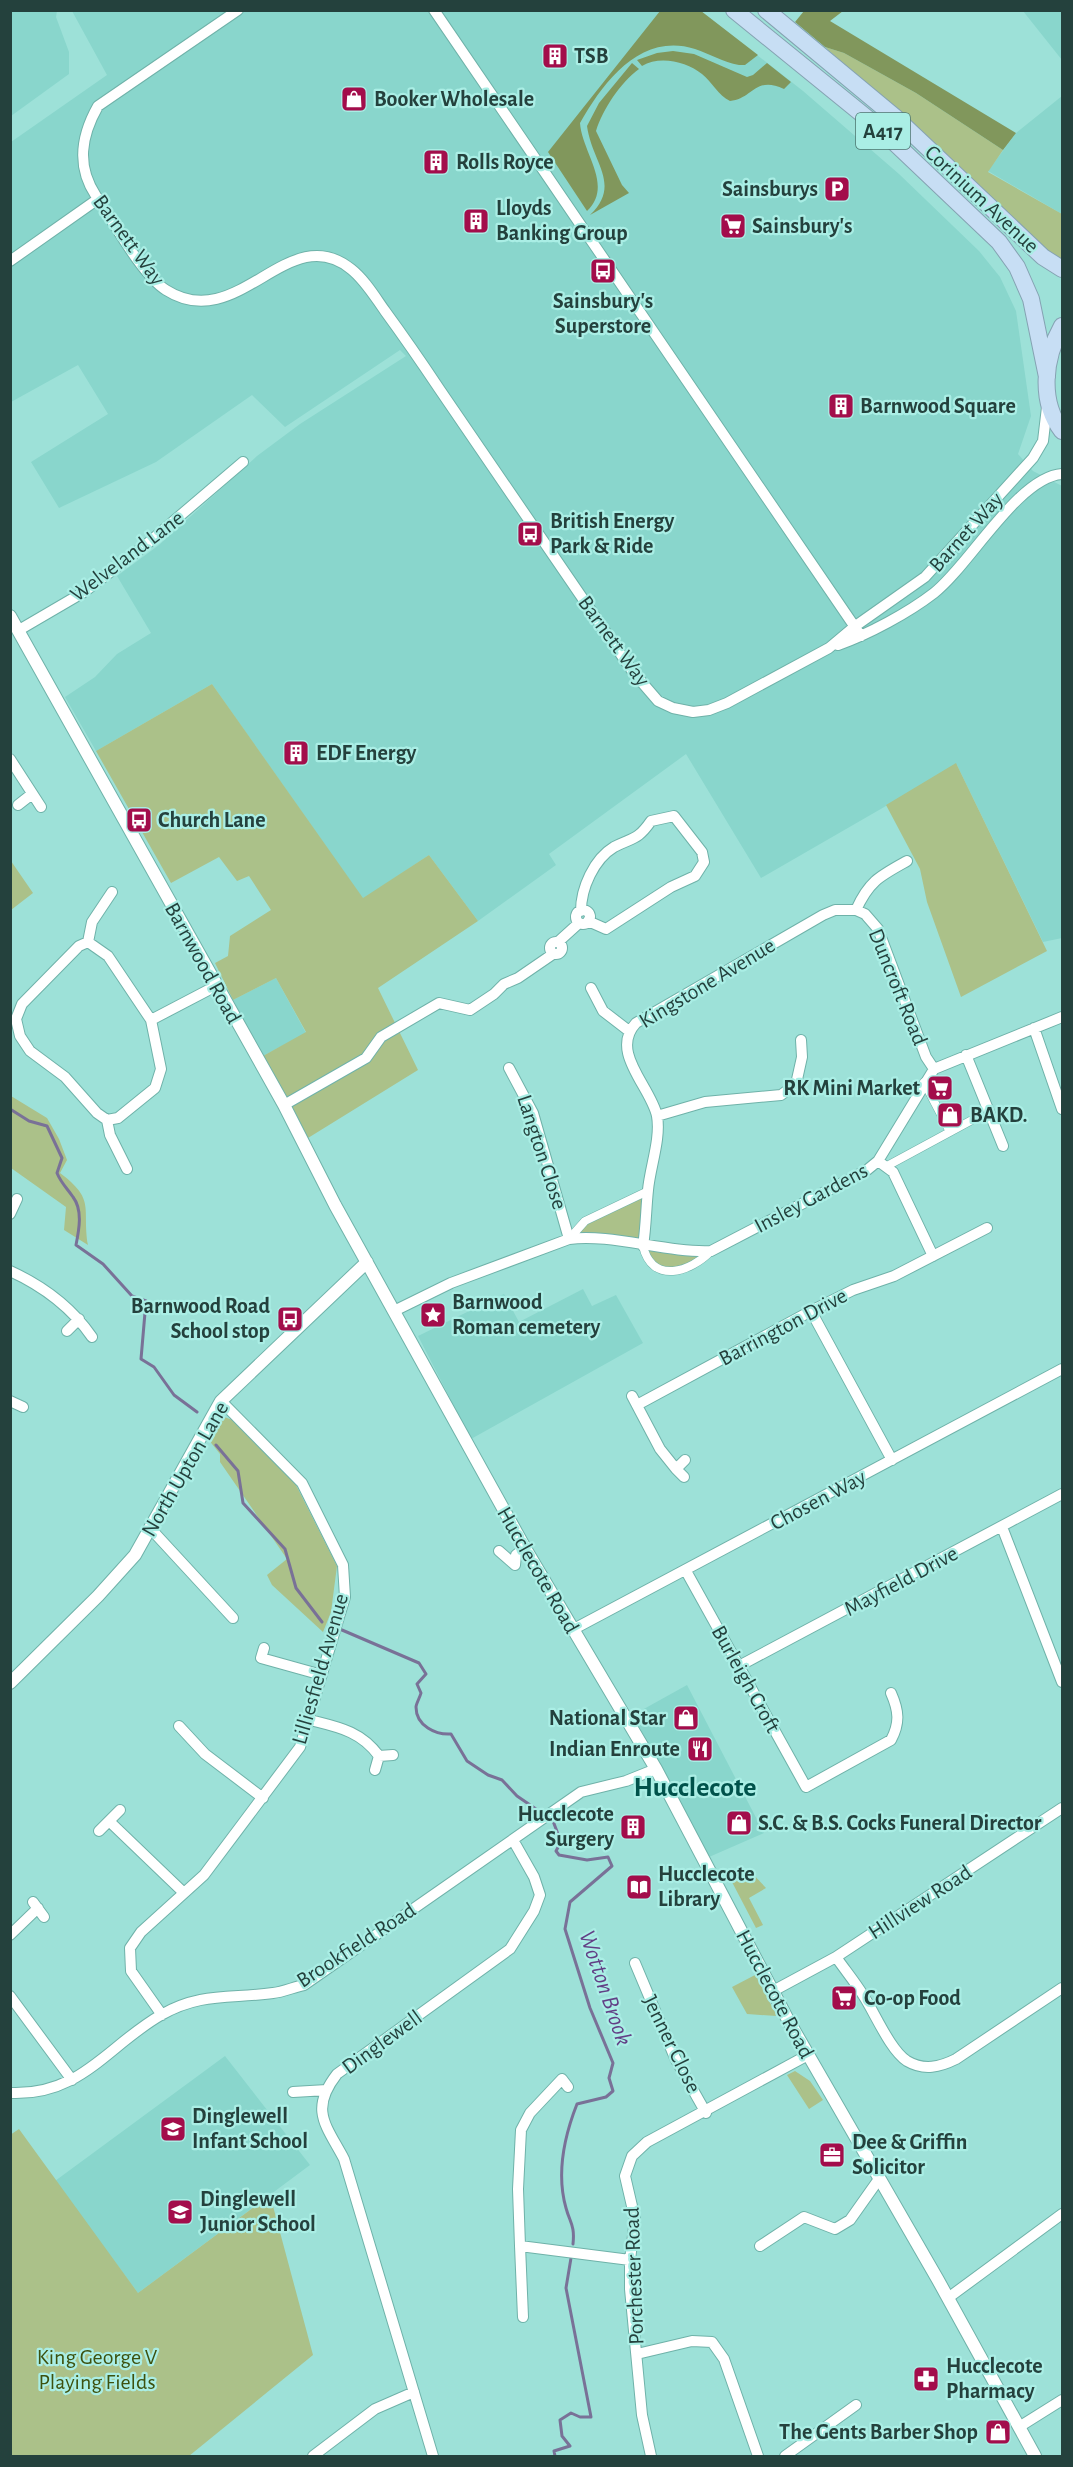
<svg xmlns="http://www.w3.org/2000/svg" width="1073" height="2467" font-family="'Alegreya Sans',sans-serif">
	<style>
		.built { fill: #89d6cc }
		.green { fill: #abc189 }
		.forest { fill: #81975c }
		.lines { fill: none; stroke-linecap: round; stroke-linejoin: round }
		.stream { stroke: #797197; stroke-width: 3 }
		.pedestrian-casing { stroke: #6fb2a9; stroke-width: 9 }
		.minor-casing { stroke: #6fb2a9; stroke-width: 12 }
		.tertiary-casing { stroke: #6fb2a9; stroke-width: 14 }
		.trunk-casing { stroke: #85a2b2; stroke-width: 18 }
		.pedestrian { stroke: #fff; stroke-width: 8 }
		.minor { stroke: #fff; stroke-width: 10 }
		.tertiary { stroke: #fff; stroke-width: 12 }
		.trunk { stroke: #c7def4; stroke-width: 16 }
		.labels { text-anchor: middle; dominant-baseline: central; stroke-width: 4.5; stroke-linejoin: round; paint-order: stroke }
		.shield { fill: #aaeee5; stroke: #4c756f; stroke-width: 1.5 }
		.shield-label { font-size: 21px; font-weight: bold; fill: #24413d }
		.poi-label { font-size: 22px; font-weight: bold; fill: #24413d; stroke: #aaeee5; text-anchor: start }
		.street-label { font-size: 22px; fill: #24413d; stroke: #aaeee5 }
		.park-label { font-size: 22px; fill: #3d510e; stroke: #aaeee5 }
		.water-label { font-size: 24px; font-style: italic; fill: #623f85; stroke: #aaeee5 }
		.district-label { font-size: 28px; font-weight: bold; fill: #00524b; stroke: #aaeee5 }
	</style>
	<rect width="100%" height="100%" fill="#9de1d8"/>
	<path class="built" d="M11,10l46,1 -1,6 13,35v22l-58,42z
		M72,11h629l102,80 96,83 80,77 21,26 16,34 15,105 -13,38 15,17 29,15v452l-19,4 -86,-177 -196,113 -75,-124 -137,100 7,11 -78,56 -49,-66 -66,44 -151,-215 -116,67 -31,-54 30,-20 22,-23 34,-21 -34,-57 42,-31 98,-89 43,-32 106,-68 -6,-6 -115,77 -33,-32 -96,67 -97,46 -28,-46 77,-48 -30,-49 -67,37v-260l96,-67z
		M1023,11h39v49z
		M1062,96v118l-74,-43 28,-38z
		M276,978l30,55 -43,23 -30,-56z
		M583,1289l9,17 24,-11 27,48 -172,96 -53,-103 86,-42 15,28z
		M687,1685l77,148 -55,24 -76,-142z
		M225,2056l85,109 -172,128 -83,-112z"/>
	<path class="green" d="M825,47l19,6 72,40 87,57 -15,22 74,42v47l-11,-6z
		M212,684l151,214 66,-43 49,66 -100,67 40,82 -110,68 -45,-82 43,-24 -30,-54 -43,22 -18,-37 13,-7 2,-20 41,-26 -22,-34 -12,5 -18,-24 -48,26 -75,-132z
		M956,763l91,188 -86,46 -34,-95 -7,-33 -34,-64z
		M11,861l22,32 -22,17h-1z
		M11,1096l36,22 12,21 8,21 -7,13c36,27 22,34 28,72l-24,-15 2,-23 -55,-39z
		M651,1187l-9,60 69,4 -8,9 -32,12 -25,-13 -9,-13 -68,-7 16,-18z
		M216,1414l22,8 57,61 42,83 -6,46 -8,20 -51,-47 -5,-10 20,-16 -67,-97v-8l-16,-20z
		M746,1872h5l15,16 -17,10 14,27 -7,3 -24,-46z
		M755,1975l2,3 20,38 -30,-2 -15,-27z
		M795,2071l15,10 13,19 -14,9 -22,-34z
		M19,2129l119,164 132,-98 43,160 -124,101h-178l-1,-321z"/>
	<path class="forest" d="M660,11h41l57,44 -13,10h-6c-16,-3 -29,-11 -44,-16 -54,-17 -91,32 -115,74 2,30 34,62 7,88l-39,-59z
		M804,11h39l-13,10 186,112 -13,17 -87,-57 -72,-40 -19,-6 -30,-25z
		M673,51l21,3 53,23 6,-2 14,-12 24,19 -7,7c-29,-14 -31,10 -54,12 -12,-6 -18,-19 -28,-27 -15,-12 -42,-19 -60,-8l-5,-6 20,-7z
		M632,63l7,6c-19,14 -36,40 -43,62l26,54 7,8 -39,22c32,-31 2,-52 -3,-89l12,-23z"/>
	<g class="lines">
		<path class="stream" d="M10,1109l19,12 18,5 15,32 -5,15c4,10 10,15 16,24 10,13 6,33 3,48l27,19 29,32 14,5 -5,58 13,8 20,28 23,17
			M216,1445l22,26 5,32 42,46 11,39 26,34
			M342,1630l77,33 7,11 -9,10 4,9c-1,4 -5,11 -5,14 0,19 20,28 35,27l16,27 21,14 14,5 15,16 19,13
			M553,1821l8,21 -5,9 3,4 28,5 21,-3 4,9 -42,36 -5,27 25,79 23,55 -4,15 4,13 -7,6 -29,7c-13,33 -21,69 -11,104 4,15 9,17 7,36
			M555,2456l-1,-5 16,-5 -8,-10 -2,-16 11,-7 9,4h11l-25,-129 5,-30"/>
		<defs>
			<path id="pedestrian" d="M924,1082l26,50
				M887,1166l85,-46
				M569,1239l16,-18 63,-30
				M643,1246c9,39 48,26 68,5"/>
			<path id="minor" d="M238,10l-140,96c-17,30 -22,60 -2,90 17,25 46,79 70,94 72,46 122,-72 185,-21 14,11 24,28 34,42 19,26 37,52 55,79 64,94 128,188 193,282l25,29 15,7 20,4 16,-2 18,-7 102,-55 25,-21 71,-50 108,-119 10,-17 4,-34
				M434,10l427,626
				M10,261l88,-62
				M19,630l65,-38 64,-49 95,-81
				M838,645c31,-11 70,-32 96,-52 35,-27 84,-116 128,-119
				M10,759l31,48
				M18,805l14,-11
				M856,910l9,4 13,15 48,128 8,12
				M576 917a7 7 0 1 1 14 0a7 7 0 1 1-14 0Z
				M581,911c0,-23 13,-52 33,-64 19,-10 23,-6 37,-26l23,-5 28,36 2,10 -9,14 -24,11 -65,42 -18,-8
				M550 948a6 6 0 1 1 12 0a6 6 0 1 1-12 0Z
				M88,942l20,14 43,64 10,49 -6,19 -37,30 -11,2 -10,-7 -32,-36 -35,-26 -10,-15 -4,-17 6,-15 57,-58z
				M88,942l4,-20 20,-30
				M558,942l21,-19
				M591,988l12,23 26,20
				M151,1020l65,-34
				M1034,1028l28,81
				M966,1055l37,91
				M509,1068l24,45 36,126
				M284,1105l82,-47 15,-21 58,-34 31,7 24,-16 10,-10 14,-6 35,-24
				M657,1116l48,-14 76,-7 15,-11 6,-27 -1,-17
				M107,1120l3,15 17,34
				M878,1161l15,11 40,84
				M10,1214l7,-15
				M643,1246c3,-19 3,-37 5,-56 2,-23 13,-51 9,-74 -6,-29 -48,-64 -21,-93l187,-108 12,-5h21c13,-29 24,-34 51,-49
				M10,1271c33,15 62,37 82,66
				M394,1311l57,-28 118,-44c41,-6 97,14 142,12l156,-81 11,-9 56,-92 128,-52
				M811,1311l81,149
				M67,1331l12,-12
				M632,1396l28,53 16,20
				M10,1401l13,6
				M637,1405l174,-94 42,-21 41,-14 93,-48
				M684,1477l-8,-8 9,-9
				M1002,1527l60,155
				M150,1528l83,90
				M499,1551l16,14 1,-10 9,-7
				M686,1571l120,216 85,-47c9,-17 8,-29 0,-47
				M572,1630l490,-261
				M264,1648l-3,10 61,17
				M739,1666l323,-172
				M310,1720c28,7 51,11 69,36l14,-1
				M179,1726l26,28 58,44
				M375,1770l4,-14
				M109,1821l75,72
				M99,1831l21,-21
				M33,1902l11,15
				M10,1935l28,-27
				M836,1957c9,13 19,25 27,38 12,18 27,55 44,66 17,10 33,6 49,-2l106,-71
				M635,1963l40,95 31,55
				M773,1991l63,-34 226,-149
				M10,1996l62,84
				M162,2015l-31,-44 -1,-23 11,-16 63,-57 96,-128 45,-150 -2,-32 -41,-82 -81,-82
				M568,2087l-6,-8 -32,34 -9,17 -3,59 2,57 110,14
				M293,2092l34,-2
				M10,2093c71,3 97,-47 151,-78 40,-23 70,-16 112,-22 10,-1 21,-6 31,-8l277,-193 45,-11 30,-12
				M520,2246l3,71
				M760,2246l44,-29 31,12 15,-9 29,-41
				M948,2298l114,-84
				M637,2354l55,-13 20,1 12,17 34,97
				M1019,2427l43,-27
				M313,2456l62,-47 39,-17
				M433,2456l-89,-297c-18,-34 -35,-49 -7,-85l173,-125 24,-38 6,-16 -6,-18 -21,-37
				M651,2456l-9,-41 -12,-126v-29l5,-41 -10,-43 7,-20 15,-14 161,-87
				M785,2456l71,-51"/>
			<path id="tertiary" d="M10,616l274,489 51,100 190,343 131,221 131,249 151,262 97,176
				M10,1683l88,-87 37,-41 86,-154 146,-139"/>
			<path id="trunk" d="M734,10l144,117 121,115 18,25 14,32 16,78
				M766,10l130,108 147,139 19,12
				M1062,326c-18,32 -23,75 0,105"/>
		</defs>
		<use href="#pedestrian" class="pedestrian-casing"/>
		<use href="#minor" class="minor-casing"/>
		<use href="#tertiary" class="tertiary-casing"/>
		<use href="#trunk" class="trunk-casing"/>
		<use href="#pedestrian" class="pedestrian"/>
		<use href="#minor" class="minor"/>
		<use href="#tertiary" class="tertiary"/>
		<use href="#trunk" class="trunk"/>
	</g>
	<defs>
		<symbol id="building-square" viewBox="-11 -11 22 22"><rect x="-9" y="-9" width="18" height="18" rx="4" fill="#a30d4b" stroke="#aaeee5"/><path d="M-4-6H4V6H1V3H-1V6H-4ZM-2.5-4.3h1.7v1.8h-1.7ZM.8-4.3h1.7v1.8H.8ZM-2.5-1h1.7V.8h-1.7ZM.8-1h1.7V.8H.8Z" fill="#fff"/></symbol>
		<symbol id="shop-square" viewBox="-11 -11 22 22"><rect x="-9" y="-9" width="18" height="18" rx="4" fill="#a30d4b" stroke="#aaeee5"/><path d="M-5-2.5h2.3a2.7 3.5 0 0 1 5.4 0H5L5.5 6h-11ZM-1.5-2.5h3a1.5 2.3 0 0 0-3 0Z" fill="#fff"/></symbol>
		<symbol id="parking-square" viewBox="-11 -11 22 22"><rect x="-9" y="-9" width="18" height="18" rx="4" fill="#a30d4b" stroke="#aaeee5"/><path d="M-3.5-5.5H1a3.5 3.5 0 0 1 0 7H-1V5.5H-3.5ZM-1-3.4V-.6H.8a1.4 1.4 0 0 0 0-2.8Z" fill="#fff"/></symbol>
		<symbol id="supermarket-square" viewBox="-11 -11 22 22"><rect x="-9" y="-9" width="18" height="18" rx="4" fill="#a30d4b" stroke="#aaeee5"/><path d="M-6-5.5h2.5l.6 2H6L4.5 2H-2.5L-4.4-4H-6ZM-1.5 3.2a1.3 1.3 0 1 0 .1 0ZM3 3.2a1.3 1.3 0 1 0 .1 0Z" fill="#fff"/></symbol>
		<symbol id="bus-square" viewBox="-11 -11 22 22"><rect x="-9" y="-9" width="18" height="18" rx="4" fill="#a30d4b" stroke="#aaeee5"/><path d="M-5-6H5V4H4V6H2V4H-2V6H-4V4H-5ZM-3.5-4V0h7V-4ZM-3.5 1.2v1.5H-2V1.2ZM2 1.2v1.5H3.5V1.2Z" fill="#fff"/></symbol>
		<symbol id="sight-square" viewBox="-11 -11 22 22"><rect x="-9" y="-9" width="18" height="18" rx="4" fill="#a30d4b" stroke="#aaeee5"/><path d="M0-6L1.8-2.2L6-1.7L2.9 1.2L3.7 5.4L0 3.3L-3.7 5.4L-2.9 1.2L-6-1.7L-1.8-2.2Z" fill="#fff"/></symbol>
		<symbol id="restaurant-square" viewBox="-11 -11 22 22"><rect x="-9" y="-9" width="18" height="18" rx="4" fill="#a30d4b" stroke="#aaeee5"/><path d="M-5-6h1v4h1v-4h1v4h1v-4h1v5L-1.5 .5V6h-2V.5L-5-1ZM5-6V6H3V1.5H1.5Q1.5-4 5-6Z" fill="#fff"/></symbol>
		<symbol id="library-square" viewBox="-11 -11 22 22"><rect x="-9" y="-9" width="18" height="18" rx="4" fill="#a30d4b" stroke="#aaeee5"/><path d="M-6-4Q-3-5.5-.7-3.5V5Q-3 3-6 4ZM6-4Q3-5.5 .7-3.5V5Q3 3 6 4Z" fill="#fff"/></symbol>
		<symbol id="school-square" viewBox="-11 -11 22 22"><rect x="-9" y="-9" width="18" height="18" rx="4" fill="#a30d4b" stroke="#aaeee5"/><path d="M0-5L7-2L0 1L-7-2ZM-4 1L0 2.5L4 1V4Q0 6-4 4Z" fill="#fff"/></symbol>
		<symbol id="office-square" viewBox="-11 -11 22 22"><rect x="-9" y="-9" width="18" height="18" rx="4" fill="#a30d4b" stroke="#aaeee5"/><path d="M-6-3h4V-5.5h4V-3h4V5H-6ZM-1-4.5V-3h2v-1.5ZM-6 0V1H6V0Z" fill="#fff"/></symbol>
		<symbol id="pharmacy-square" viewBox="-11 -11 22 22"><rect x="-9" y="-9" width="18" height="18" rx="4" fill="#a30d4b" stroke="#aaeee5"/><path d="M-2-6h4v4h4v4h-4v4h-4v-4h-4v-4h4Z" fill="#fff"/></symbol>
	</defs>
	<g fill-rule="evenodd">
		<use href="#building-square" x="540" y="41" width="30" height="30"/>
		<use href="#shop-square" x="339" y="84" width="30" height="30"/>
		<use href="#building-square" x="421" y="147" width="30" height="30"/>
		<use href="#parking-square" x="822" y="174" width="30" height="30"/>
		<use href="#building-square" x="461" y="206" width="30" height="30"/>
		<use href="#supermarket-square" x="718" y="211" width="30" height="30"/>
		<use href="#bus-square" x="588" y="256" width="30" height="30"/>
		<use href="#building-square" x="826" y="391" width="30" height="30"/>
		<use href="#bus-square" x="515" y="519" width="30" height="30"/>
		<use href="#building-square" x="281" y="738" width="30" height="30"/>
		<use href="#bus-square" x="124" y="805" width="30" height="30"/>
		<use href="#supermarket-square" x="925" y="1073" width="30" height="30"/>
		<use href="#shop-square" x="935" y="1100" width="30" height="30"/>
		<use href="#sight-square" x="418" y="1300" width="30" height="30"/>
		<use href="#bus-square" x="275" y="1304" width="30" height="30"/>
		<use href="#shop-square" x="671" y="1703" width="30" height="30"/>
		<use href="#restaurant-square" x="685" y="1734" width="30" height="30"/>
		<use href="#shop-square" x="724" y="1808" width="30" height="30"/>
		<use href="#building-square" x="618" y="1812" width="30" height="30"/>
		<use href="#library-square" x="624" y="1872" width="30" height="30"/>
		<use href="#supermarket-square" x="829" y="1983" width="30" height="30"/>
		<use href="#school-square" x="158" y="2114" width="30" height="30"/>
		<use href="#office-square" x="817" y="2140" width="30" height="30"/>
		<use href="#school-square" x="165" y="2197" width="30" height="30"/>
		<use href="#pharmacy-square" x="911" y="2364" width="30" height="30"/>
		<use href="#shop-square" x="983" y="2417" width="30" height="30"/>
	</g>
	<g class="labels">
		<rect class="shield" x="856" y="113" width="54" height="36" rx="4.5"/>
		<g class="shield-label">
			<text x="883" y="131">A417</text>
		</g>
		<g class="poi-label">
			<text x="574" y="56">TSB</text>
			<text x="374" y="99">Booker Wholesale</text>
			<text x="456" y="162">Rolls Royce</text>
			<text x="818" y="189" text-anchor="end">Sainsburys</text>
			<text x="496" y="208">Lloyds<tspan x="496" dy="25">Banking Group</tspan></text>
			<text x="752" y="226">Sainsbury's</text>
			<text x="603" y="301" text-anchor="middle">Sainsbury's<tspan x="603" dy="25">Superstore</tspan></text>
			<text x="860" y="406">Barnwood Square</text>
			<text x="550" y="521">British Energy<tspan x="550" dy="25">Park &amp; Ride</tspan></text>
			<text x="316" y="753">EDF Energy</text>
			<text x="158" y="820">Church Lane</text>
			<text x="920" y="1088" text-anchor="end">RK Mini Market</text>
			<text x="970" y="1115">BAKD.</text>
			<text x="452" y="1302">Barnwood<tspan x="452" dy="25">Roman cemetery</tspan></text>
			<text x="270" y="1306" text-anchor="end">Barnwood Road<tspan x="270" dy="25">School stop</tspan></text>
			<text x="666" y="1718" text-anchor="end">National Star</text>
			<text x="680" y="1749" text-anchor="end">Indian Enroute</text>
			<text x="614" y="1814" text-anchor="end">Hucclecote<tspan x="614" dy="25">Surgery</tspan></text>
			<text x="758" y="1823">S.C. &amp; B.S. Cocks Funeral Director</text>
			<text x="658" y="1874">Hucclecote<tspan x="658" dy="25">Library</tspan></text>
			<text x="864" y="1998">Co-op Food</text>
			<text x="192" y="2116">Dinglewell<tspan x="192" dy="25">Infant School</tspan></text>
			<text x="852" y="2142">Dee &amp; Griffin<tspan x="852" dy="25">Solicitor</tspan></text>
			<text x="200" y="2199">Dinglewell<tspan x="200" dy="25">Junior School</tspan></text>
			<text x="946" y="2366">Hucclecote<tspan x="946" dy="25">Pharmacy</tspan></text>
			<text x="978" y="2432" text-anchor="end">The Gents Barber Shop</text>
		</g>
		<g class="street-label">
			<text transform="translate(982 199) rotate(43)">Corinium Avenue</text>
			<text transform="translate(129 240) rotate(54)">Barnett Way</text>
			<text transform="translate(966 532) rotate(-48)">Barnet Way</text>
			<text transform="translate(127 556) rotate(-37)">Welveland Lane</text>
			<text transform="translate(614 641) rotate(54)">Barnett Way</text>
			<text transform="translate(203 963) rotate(61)">Barnwood Road</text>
			<text transform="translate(707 983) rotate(-31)">Kingstone Avenue</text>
			<text transform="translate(898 987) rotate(68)">Duncroft Road</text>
			<text transform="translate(542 1152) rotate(72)">Langton Close</text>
			<text transform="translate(811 1198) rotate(-28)">Insley Gardens</text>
			<text transform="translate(783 1327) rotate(-28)">Barrington Drive</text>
			<text transform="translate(185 1469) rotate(-60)">North Upton Lane</text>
			<text transform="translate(818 1500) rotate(-28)">Chosen Way</text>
			<text transform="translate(538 1570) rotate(60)">Hucclecote Road</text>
			<text transform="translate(901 1581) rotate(-28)">Mayfield Drive</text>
			<text transform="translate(320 1669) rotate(-74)">Lilliesfield Avenue</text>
			<text transform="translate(746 1679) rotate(61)">Burleigh Croft</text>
			<text transform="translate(920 1902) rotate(-33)">Hillview Road</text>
			<text transform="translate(356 1945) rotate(-33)">Brookfield Road</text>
			<text transform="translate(775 1994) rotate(62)">Hucclecote Road</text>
			<text transform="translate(382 2042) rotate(-36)">Dinglewell</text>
			<text transform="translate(672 2044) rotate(64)">Jenner Close</text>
			<text transform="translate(634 2276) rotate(-92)">Porchester Road</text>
		</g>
		<g class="park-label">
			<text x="97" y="2357">King George V<tspan x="97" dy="25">Playing Fields</tspan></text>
		</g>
		<g class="water-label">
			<text transform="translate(605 1988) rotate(71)">Wotton Brook</text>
		</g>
		<g class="district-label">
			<text x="695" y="1788">Hucclecote</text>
		</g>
	</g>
	<rect width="1073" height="2467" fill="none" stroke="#24413d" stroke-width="24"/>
</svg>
